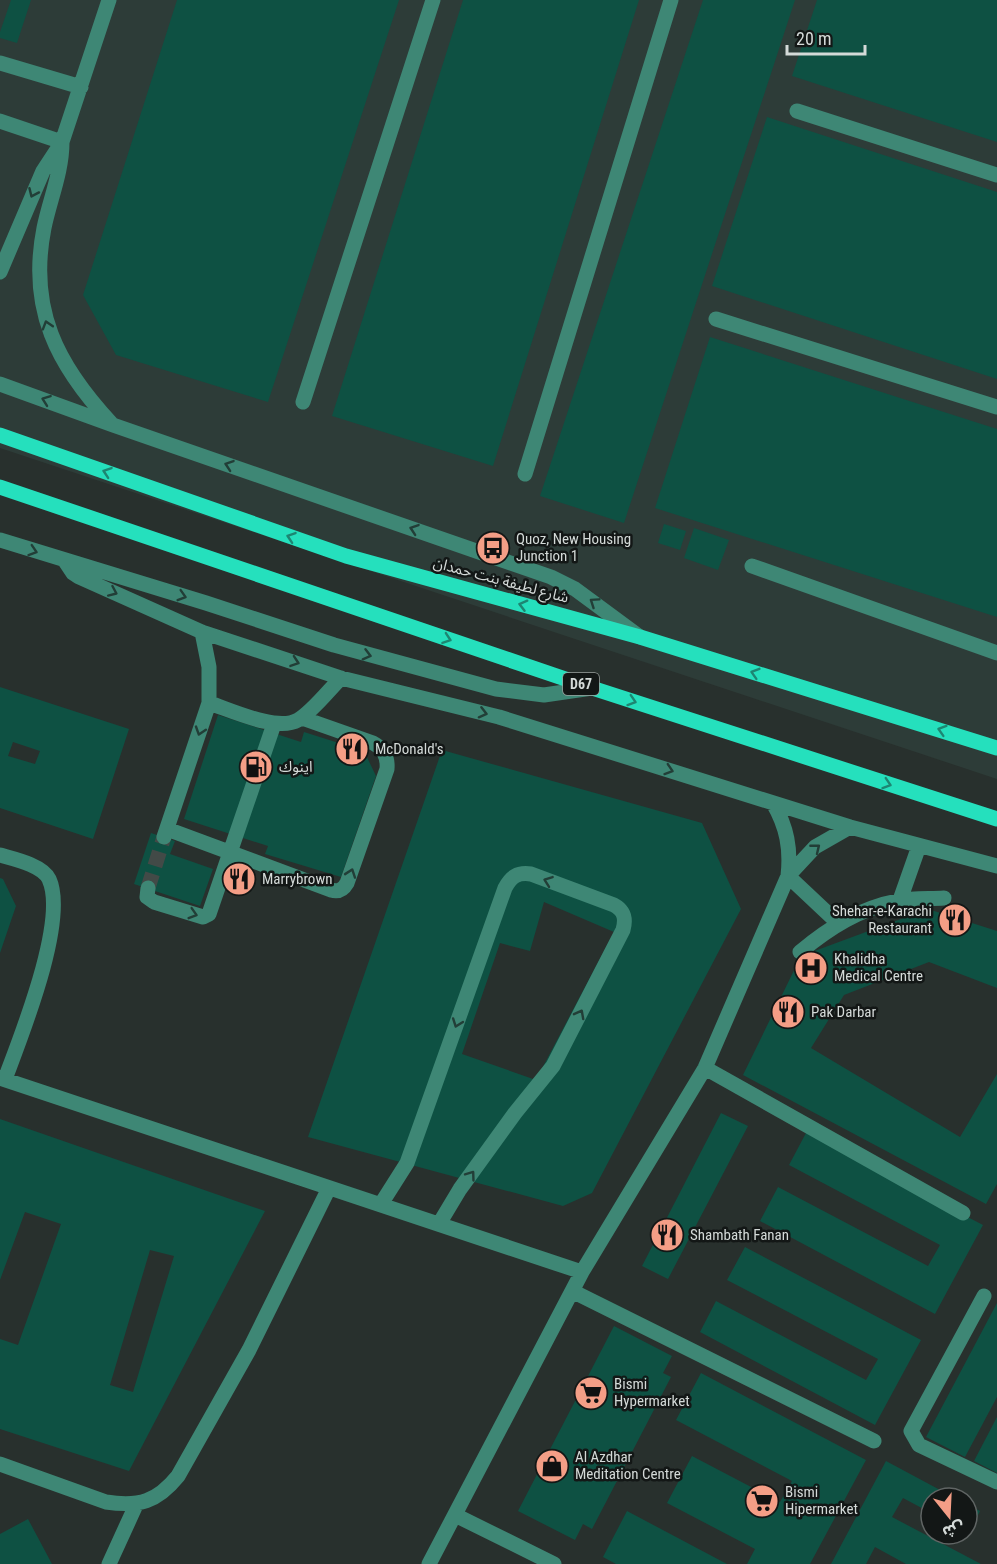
<svg xmlns="http://www.w3.org/2000/svg" width="997" height="1564" font-family="'Roboto Condensed','Noto Sans Arabic',sans-serif">
	<style>
		.built { fill: #2d3c38 }
		.building { fill: #0e5143; fill-rule: evenodd }
		.lines { fill: none; stroke-linecap: round; stroke-linejoin: round }
		.minor-tunnel { stroke: #424a47; stroke-width: 15; stroke-dasharray: 15 8; stroke-linecap: butt }
		.minor { stroke: #3e8775; stroke-width: 15 }
		.major { stroke: #25e0bd; stroke-width: 15 }
		.oneway { stroke: #223e37 }
		.oneway2 { stroke: #1d8672 }
		.labels { text-anchor: middle; dominant-baseline: central; stroke-width: 5; stroke-linejoin: round; paint-order: stroke }
		.shield { fill: #131716; stroke: #9aa09e; stroke-width: 1.5 }
		.shield-label { font-size: 14px; font-weight: bold; fill: #d4dad8 }
		.poi-label { font-size: 15px; fill: #d4dad8; stroke: #131716; text-anchor: start }
		.street-label { font-size: 15px; fill: #d4dad8; stroke: #131716 }
	</style>
	<rect width="100%" height="100%" fill="#28302d"/>
	<path class="built" d="M0,0h997v779l-997,-331z"/>
	<path class="building" d="M11,0h20l-14,43 -17,-5v-6z
		M177,0h222l-131,402 -152,-47 -33,-60z
		M463,0h176l-146,466 -161,-50z
		M703,0h92l-171,523 -84,-27z
		M817,0h180v142l-205,-66z
		M767,117l230,75v187l-285,-93z
		M710,337l287,92v188l-342,-109z
		M664,524l22,7 -6,19 -22,-7z
		M694,528l35,12 -11,30 -34,-12z
		M0,687l129,42 -36,110 -93,-31zM13,742l27,9 -5,13 -27,-8z
		M218,715l83,27 3,-10 60,19 12,25 -35,101 -76,-23 3,-8 -84,-27z
		M442,750l260,73 39,86 -149,284 -29,13 -255,-69zM544,902l70,30 -78,148 -74,-26 38,-111 30,8z
		M151,833l24,8 -5,13 43,15 -13,37 -66,-22z
		M0,878l3,1 13,27 -16,47z
		M928,909l69,22v57l-68,-26 -85,33 -33,53 149,89 37,-63v110l-11,20 -243,-129 58,-119z
		M721,1113l27,13 -80,153 -26,-13z
		M0,1119l265,92 -136,260 -129,-42v-90l18,6 43,-121 -36,-12 -25,68zM150,1250l24,6 -41,136 -23,-7z
		M806,1133l177,92 -48,89 -175,-93 18,-34 150,79 12,-21 -151,-80z
		M745,1247l176,93 -46,85 -175,-93 16,-31 150,79 12,-21 -151,-79z
		M997,1303v94l-32,60 -39,-20z
		M614,1326l58,30 -9,17 8,4 -79,152 -9,-5 -8,16 -57,-29z
		M701,1373l165,87 -56,104h-63l8,-15 -88,-46 25,-47 88,46 12,-21 -116,-61z
		M997,1417v56l-23,-12z
		M886,1461l69,37h-24v15l-28,-15 -11,19 89,47h-75l-31,-17 -9,17h-35z
		M967,1504l13,7 -11,22 -2,-1z
		M627,1511l100,53h-111l-13,-7z
		M28,1519l24,45h-52v-30z"/>
	<g class="lines">
		<path class="minor-tunnel" d="M148,888l16,-51"/>
		<path class="minor" d="M0,63l81,24
			M797,111l200,64
			M0,121l62,21
			M62,142c0,30 -12,57 -18,86 -16,81 13,137 67,195
			M0,272l43,-101 19,-29 47,-142
			M716,319l281,88
			M0,384l113,41 438,152 24,12 65,48
			M303,402l130,-402
			M525,474l146,-474
			M0,540l206,63 128,42 162,44 48,6 48,-7
			M65,561l8,12 6,4 123,55 139,46 158,39 351,110 147,39
			M752,566l245,87
			M209,703c22,7 68,29 89,17 14,-8 31,-30 43,-42
			M773,803c14,24 18,46 15,73
			M167,829l164,61c7,2 12,0 16,-7l40,-114c1,-12 -3,-20 -14,-26l-71,-25
			M164,837l45,-134v-36l-7,-35
			M0,855c14,4 42,10 49,24 19,41 -28,157 -44,200
			M788,876l50,47
			M148,888l-1,9 7,5 49,15 6,-3 65,-190
			M900,900l19,-54
			M800,952c29,-24 60,-44 98,-51 15,-3 31,-2 46,-3
			M705,1068l258,145
			M0,1078l582,194
			M381,1204l26,-41 98,-275c6,-11 12,-16 26,-14l83,31c11,6 12,14 9,25l-70,136 -38,47 -55,76 -21,35
			M572,1291l302,150
			M984,1296l-73,135 8,14 78,37
			M0,1464l106,38c33,5 51,0 72,-26l71,-126 80,-162
			M455,1515l99,49
			M109,1564l27,-59
			M429,1564l153,-292 123,-204 83,-192 27,-29 35,-20"/>
		<path class="major" d="M0,435l346,121 294,81 357,111
			M0,487l592,201 405,131"/>
	</g>
	<defs><path id="oneway-chevron" d="M-2-3.5L2.5 0L-2 3.5" fill="none" stroke-width="1.6" stroke-linecap="round" stroke-linejoin="round" transform="scale(1.5)"/></defs>
	<g class="oneway">
		<use href="#oneway-chevron" transform="translate(33 193) rotate(114)"/>
		<use href="#oneway-chevron" transform="translate(47 325) rotate(-107)"/>
		<use href="#oneway-chevron" transform="translate(46 400) rotate(-160)"/>
		<use href="#oneway-chevron" transform="translate(229 465) rotate(-161)"/>
		<use href="#oneway-chevron" transform="translate(414 529) rotate(-161)"/>
		<use href="#oneway-chevron" transform="translate(33 551) rotate(18)"/>
		<use href="#oneway-chevron" transform="translate(113 592) rotate(24)"/>
		<use href="#oneway-chevron" transform="translate(182 596) rotate(17)"/>
		<use href="#oneway-chevron" transform="translate(594 602) rotate(-146)"/>
		<use href="#oneway-chevron" transform="translate(367 655) rotate(15)"/>
		<use href="#oneway-chevron" transform="translate(295 662) rotate(19)"/>
		<use href="#oneway-chevron" transform="translate(483 713) rotate(14)"/>
		<use href="#oneway-chevron" transform="translate(200 731) rotate(108)"/>
		<use href="#oneway-chevron" transform="translate(669 770) rotate(18)"/>
		<use href="#oneway-chevron" transform="translate(816 848) rotate(-39)"/>
		<use href="#oneway-chevron" transform="translate(351 873) rotate(-71)"/>
		<use href="#oneway-chevron" transform="translate(548 881) rotate(-160)"/>
		<use href="#oneway-chevron" transform="translate(193 914) rotate(17)"/>
		<use href="#oneway-chevron" transform="translate(580 1014) rotate(-62)"/>
		<use href="#oneway-chevron" transform="translate(457 1023) rotate(110)"/>
		<use href="#oneway-chevron" transform="translate(471 1175) rotate(-54)"/>
	</g>
	<g class="oneway2">
		<use href="#oneway-chevron" transform="translate(107 472) rotate(-161)"/>
		<use href="#oneway-chevron" transform="translate(291 537) rotate(-161)"/>
		<use href="#oneway-chevron" transform="translate(523 605) rotate(-165)"/>
		<use href="#oneway-chevron" transform="translate(447 639) rotate(19)"/>
		<use href="#oneway-chevron" transform="translate(755 673) rotate(-163)"/>
		<use href="#oneway-chevron" transform="translate(632 701) rotate(18)"/>
		<use href="#oneway-chevron" transform="translate(942 730) rotate(-163)"/>
		<use href="#oneway-chevron" transform="translate(887 784) rotate(18)"/>
	</g>
	<defs>
		<symbol id="bus-disc" viewBox="-11 -11 22 22"><circle r="9.5" fill="#f49e86" stroke="#131716"/><path d="M-5-6H5V4H4V6H2V4H-2V6H-4V4H-5ZM-3.5-4V0h7V-4ZM-3.5 1.2v1.5H-2V1.2ZM2 1.2v1.5H3.5V1.2Z" fill="#111"/></symbol>
		<symbol id="restaurant-disc" viewBox="-11 -11 22 22"><circle r="9.5" fill="#f49e86" stroke="#131716"/><path d="M-5-6h1v4h1v-4h1v4h1v-4h1v5L-1.5 .5V6h-2V.5L-5-1ZM5-6V6H3V1.5H1.5Q1.5-4 5-6Z" fill="#111"/></symbol>
		<symbol id="fuel-disc" viewBox="-11 -11 22 22"><circle r="9.5" fill="#f49e86" stroke="#131716"/><path d="M-5.5-6h7V0h2V4h1.3V-2.5L3-4.5l.8-.8L6-3V5H2.5V1h-1V6h-7ZM-4.2-4.7v3.2H.2V-4.7Z" fill="#111"/></symbol>
		<symbol id="hospital-disc" viewBox="-11 -11 22 22"><circle r="9.5" fill="#f49e86" stroke="#131716"/><path d="M-5-5h3v3.5h4V-5h3V5h-3V1.5h-4V5h-3Z" fill="#111"/></symbol>
		<symbol id="supermarket-disc" viewBox="-11 -11 22 22"><circle r="9.5" fill="#f49e86" stroke="#131716"/><path d="M-6-5.5h2.5l.6 2H6L4.5 2H-2.5L-4.4-4H-6ZM-1.5 3.2a1.3 1.3 0 1 0 .1 0ZM3 3.2a1.3 1.3 0 1 0 .1 0Z" fill="#111"/></symbol>
		<symbol id="shop-disc" viewBox="-11 -11 22 22"><circle r="9.5" fill="#f49e86" stroke="#131716"/><path d="M-5-2.5h2.3a2.7 3.5 0 0 1 5.4 0H5L5.5 6h-11ZM-1.5-2.5h3a1.5 2.3 0 0 0-3 0Z" fill="#111"/></symbol>
	</defs>
	<g fill-rule="evenodd">
		<use href="#bus-disc" x="474" y="529" width="38" height="38"/>
		<use href="#restaurant-disc" x="333" y="730" width="38" height="38"/>
		<use href="#fuel-disc" x="237" y="748" width="38" height="38"/>
		<use href="#restaurant-disc" x="220" y="860" width="38" height="38"/>
		<use href="#restaurant-disc" x="936" y="901" width="38" height="38"/>
		<use href="#hospital-disc" x="792" y="949" width="38" height="38"/>
		<use href="#restaurant-disc" x="769" y="993" width="38" height="38"/>
		<use href="#restaurant-disc" x="648" y="1216" width="38" height="38"/>
		<use href="#supermarket-disc" x="572" y="1374" width="38" height="38"/>
		<use href="#shop-disc" x="533" y="1447" width="38" height="38"/>
		<use href="#supermarket-disc" x="743" y="1482" width="38" height="38"/>
	</g>
	<g class="labels">
		<rect class="shield" x="563" y="673" width="36" height="22" rx="4.5"/>
		<g class="shield-label">
			<text x="581" y="684">D67</text>
		</g>
		<g class="poi-label">
			<text x="516" y="539">Quoz, New Housing<tspan x="516" dy="17">Junction 1</tspan></text>
			<text x="375" y="749">McDonald's</text>
			<text x="279" y="767">اينوك</text>
			<text x="262" y="879">Marrybrown</text>
			<text x="932" y="911" text-anchor="end">Shehar-e-Karachi<tspan x="932" dy="17">Restaurant</tspan></text>
			<text x="834" y="959">Khalidha<tspan x="834" dy="17">Medical Centre</tspan></text>
			<text x="811" y="1012">Pak Darbar</text>
			<text x="690" y="1235">Shambath Fanan</text>
			<text x="614" y="1384">Bismi<tspan x="614" dy="17">Hypermarket</tspan></text>
			<text x="575" y="1457">Al Azdhar<tspan x="575" dy="17">Meditation Centre</tspan></text>
			<text x="785" y="1492">Bismi<tspan x="785" dy="17">Hipermarket</tspan></text>
		</g>
		<g class="street-label">
			<text transform="translate(501 580) rotate(15)">شارع لطيفة بنت حمدان</text>
		</g>
	</g>
	<g transform="translate(949 1516) rotate(162)"><circle r="28" fill="#131716" stroke="#606564" stroke-width="1.5"/>
	<path d="M0-4.5L10 22L0 15L-10 22Z" fill="#f49e86"/>
	<text y="-9" font-size="16" font-weight="bold" text-anchor="middle" fill="#d4dad8">ش</text>
	</g>
	<path d="M787 45v9h78v-9" fill="none" stroke="#d4dad8" stroke-width="3"/>
	<text x="796" y="45" font-size="18" fill="#d4dad8" stroke="#131716" stroke-width="4.5" paint-order="stroke">20 m</text>
</svg>
